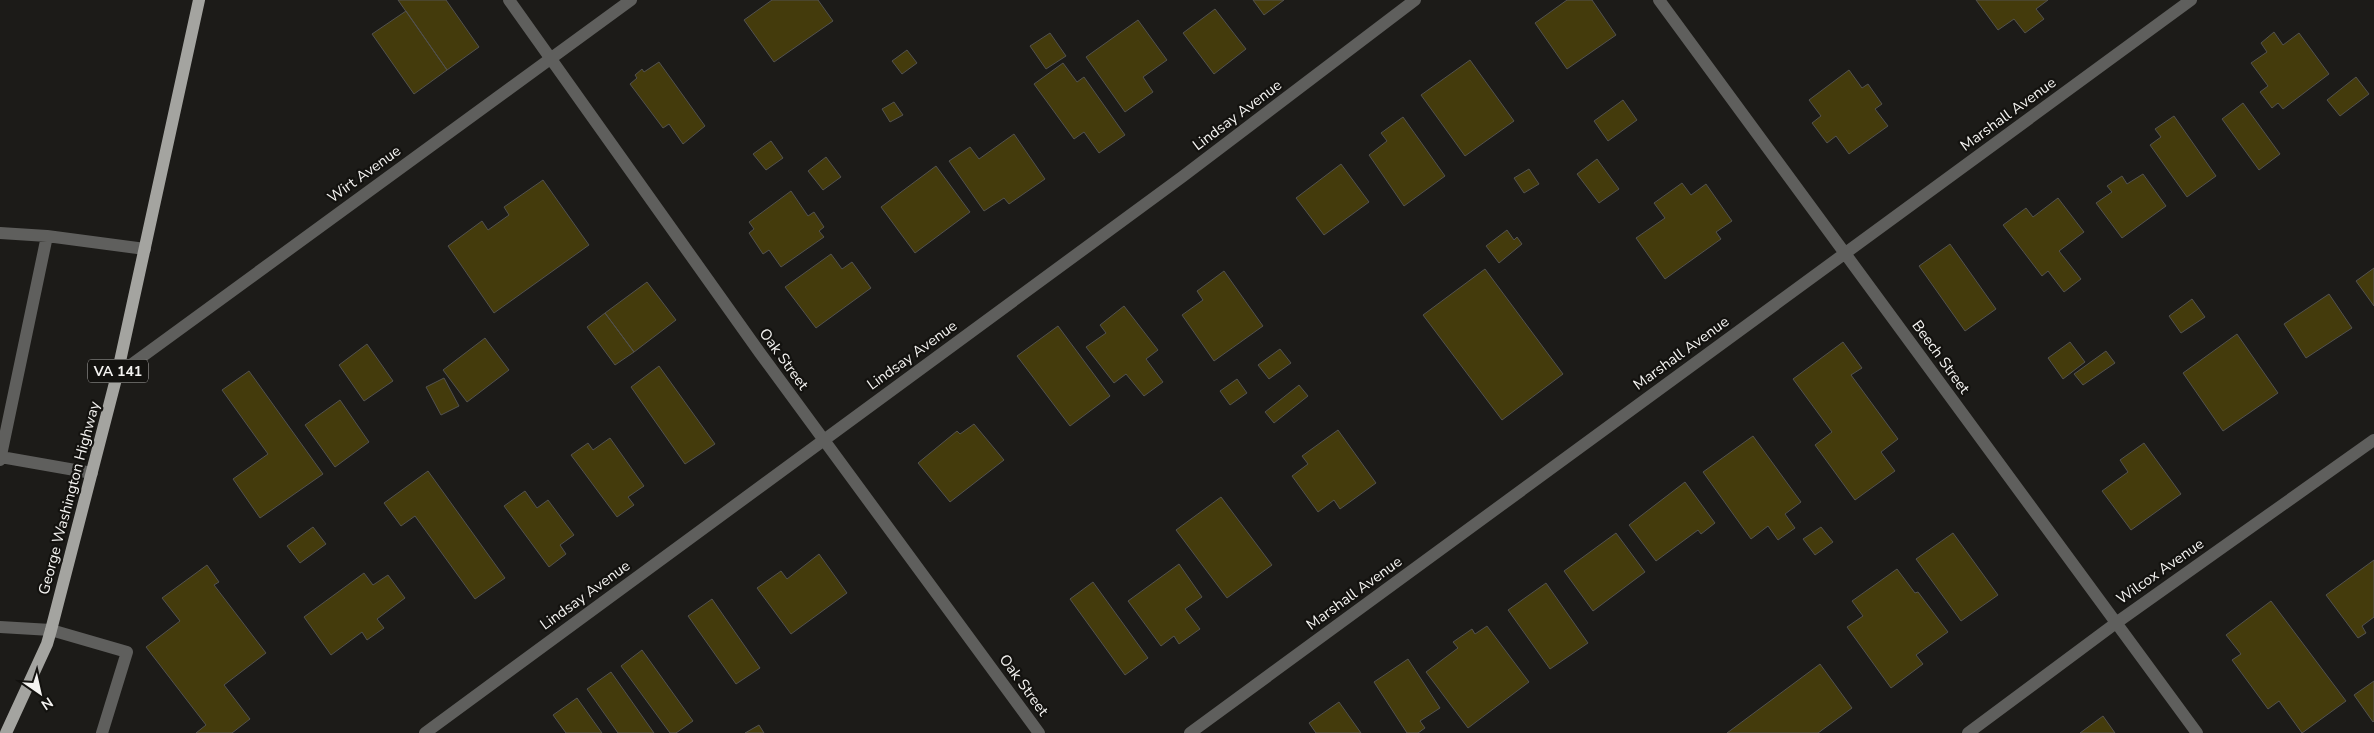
<svg xmlns="http://www.w3.org/2000/svg" width="2374" height="733" font-family="'Nunito Sans',sans-serif">
	<style>
		.building { fill: #443b0c; stroke: #53524f }
		.lines { fill: none; stroke-linecap: round; stroke-linejoin: round }
		.lane { stroke: #5f5f5d; stroke-width: 12 }
		.street { stroke: #5f5f5d; stroke-width: 12 }
		.primary { stroke: #a4a4a0; stroke-width: 12 }
		.labels { text-anchor: middle; dominant-baseline: central; stroke-width: 4.5; stroke-linejoin: round; paint-order: stroke }
		.shield { fill: #13120f; stroke: #b1b0ae; stroke-width: 1 }
		.shield-label { font-size: 14px; font-weight: bold; fill: #f5f4f2 }
		.street-label { font-size: 15px; fill: #f5f4f2; stroke: #13120f }
	</style>
	<rect width="100%" height="100%" fill="#1c1b18"/>
	<path class="building" d="M398,0h48l33,47 -32,23z
		M772,0h46l15,21 -59,41 -30,-42z
		M1253,0h31l-20,15z
		M1567,0h25l24,35 -49,34 -32,-46z
		M1976,0h72l-12,9 8,10 -19,14 -11,-14 -16,11z
		M1215,9l31,40 -32,25 -31,-41z
		M406,11l41,59 -33,24 -42,-60z
		M1138,20l29,40 -24,17 10,15 -28,20 -39,-55z
		M2274,32l9,13 16,-12 30,41 -46,35 -5,-6 -6,5 -12,-16 8,-6 -17,-23 16,-11 -6,-9z
		M1050,33l16,23 -20,13 -16,-23z
		M907,50l10,13 -15,11 -10,-13z
		M1470,60l44,61 -49,35 -44,-61z
		M659,62l46,64 -22,18 -14,-20 -6,4 -33,-44 7,-6 -2,-3 7,-6 2,3z
		M1063,63l14,19 7,-5 41,58 -26,18 -15,-21 -10,7 -40,-55z
		M1849,70l13,18 6,-4 14,20 -7,5 13,17 -39,28 -13,-18 -9,7 -15,-20 9,-7 -12,-16z
		M2356,77l13,17 -29,22 -13,-16z
		M1623,100l14,20 -29,21 -14,-20z
		M894,102l9,13 -13,7 -8,-13z
		M2243,103l37,51 -21,16 -37,-51z
		M2174,116l42,60 -29,21 -37,-52 11,-8 -6,-8z
		M1403,117l42,59 -41,30 -35,-51 18,-14 -6,-8z
		M1014,134l31,45 -36,25 -5,-6 -20,13 -35,-50 21,-14 9,12z
		M771,141l12,17 -17,12 -13,-16z
		M826,157l15,20 -18,13 -15,-19z
		M1597,159l22,30 -20,14 -22,-29z
		M1341,164l28,38 -45,33 -28,-37z
		M936,166l34,46 -55,41 -34,-46z
		M1529,169l10,15 -15,9 -10,-15z
		M2143,174l23,32 -44,32 -26,-35 16,-11 -5,-6 15,-10 5,8z
		M543,180l46,65 -95,68 -46,-67 34,-25 6,9 21,-15 -5,-8z
		M1682,183l9,12 15,-11 26,37 -16,11 5,7 -56,40 -29,-41 29,-20 -11,-15z
		M791,191l17,25 6,-4 10,15 -5,4 5,6 -43,30 -12,-17 -6,4 -14,-21 5,-4 -5,-7z
		M2058,198l26,34 -25,19 22,28 -17,13 -16,-21 -6,5 -39,-51 23,-17 7,9z
		M1507,230l7,10 3,-3 5,7 -23,19 -13,-17z
		M1950,244l46,65 -31,22 -46,-65z
		M831,254l11,15 10,-7 19,26 -55,40 -31,-41z
		M2374,268v38l-18,-25z
		M1485,269l78,105 -61,46 -79,-105z
		M1224,271l39,55 -49,35 -32,-46 21,-15 -6,-9z
		M647,282l29,38 -42,32 -29,-39z
		M2329,294l23,34 -46,30 -22,-34z
		M2192,299l13,18 -24,16 -12,-17z
		M1124,306l34,44 -12,9 17,23 -19,14 -18,-22 -12,9 -28,-36 20,-14 -6,-8z
		M605,313l29,39 -19,13 -28,-38z
		M1058,326l52,70 -40,30 -53,-70z
		M2237,334l41,59 -55,38 -40,-58z
		M485,338l24,32 -42,32 -24,-32z
		M1843,342l19,26 -11,7 47,64 -17,13 14,19 -40,29 -40,-55 17,-13 -39,-53z
		M2070,342l15,20 -22,17 -15,-21z
		M367,344l26,37 -29,20 -25,-36z
		M1280,349l11,14 -22,16 -11,-14z
		M2106,351l9,12 -32,22 -9,-11z
		M659,366l56,78 -30,20 -54,-77z
		M249,371l74,103 -63,44 -27,-39 35,-25 -46,-64z
		M444,378l15,28 -18,9 -15,-28z
		M1237,379l10,14 -17,12 -10,-14z
		M1299,385l9,11 -34,27 -9,-11z
		M340,400l29,42 -34,25 -30,-42z
		M974,424l30,36 -54,42 -32,-39 39,-32 3,3z
		M1338,430l38,53 -36,26 -6,-9 -16,12 -26,-36 16,-12 -6,-8z
		M1753,436l48,66 -16,12 10,14 -17,12 -10,-14 -17,13 -48,-67z
		M610,438l34,48 -16,11 6,8 -17,12 -46,-62 17,-12 5,7z
		M2144,443l37,51 -50,36 -29,-39 26,-19 -8,-12z
		M428,471l77,107 -30,21 -60,-83 -14,10 -17,-23z
		M1685,482l30,41 -14,11 -3,-4 -42,31 -27,-36z
		M525,491l12,17 11,-8 26,35 -14,10 6,9 -17,13 -45,-61z
		M1221,497l51,68 -45,33 -51,-68z
		M313,527l13,17 -26,19 -13,-17z
		M1821,527l12,15 -18,13 -12,-16z
		M1616,533l29,39 -52,39 -29,-40z
		M1953,533l45,62 -37,26 -45,-62z
		M819,554l28,39 -56,41 -34,-46 24,-17 6,8z
		M2374,560v57l-12,9 4,7 -8,5 -32,-43z
		M1179,564l23,33 -17,12 15,20 -21,15 -5,-8 -13,10 -33,-45z
		M207,565l12,17 -5,3 52,68 -42,32 26,34 -18,14h-36l10,-8 -60,-78 34,-26 -18,-23z
		M1897,569l18,24 3,-1 30,40 -32,23 7,9 -32,24 -44,-61 16,-11 -11,-15z
		M364,573l9,12 15,-10 17,23 -28,21 7,9 -17,12 -5,-8 -31,23 -27,-38z
		M1093,582l55,76 -23,17 -55,-76z
		M1546,583l42,60 -38,26 -42,-59z
		M712,599l48,69 -24,16 -48,-68z
		M2271,601l75,100 -44,32 -23,-32 -11,8 -36,-49 9,-6 -15,-19z
		M1487,626l42,56 -61,46 -42,-56 32,-24 -5,-6 19,-13 3,5z
		M642,650l51,71 -17,12h-6l-49,-67z
		M1408,659l32,49 -20,13 5,7 -7,5h-11l-33,-51z
		M1820,664l32,44 -34,25h-91z
		M611,672l43,61h-36l-31,-44z
		M2374,681v40l-1,1 -19,-27z
		M577,698l25,35h-36l-13,-18z
		M1339,702l22,31h-45l-7,-10z
		M2103,716l12,17h-35z
		M759,725l5,8h-19z"/>
	<g class="lines">
		<path class="lane" d="M0,233l47,3 98,13
			M1,457l91,16
			M0,460l47,-224
			M0,627l51,3 76,22 -25,81"/>
		<path class="street" d="M509,0l251,353 279,380
			M1659,0l538,733
			M117,375l514,-375
			M425,733l757,-556 233,-177
			M1190,733l1001,-733
			M1968,733l148,-110 258,-183"/>
		<path class="primary" d="M6,733l41,-89 4,-14 66,-255 82,-375"/>
	</g>
	<g class="labels">
		<rect class="shield" x="88" y="359.5" width="60" height="23" rx="4"/>
		<g class="shield-label">
			<text x="118" y="371">VA 141</text>
		</g>
		<g class="street-label">
			<text transform="translate(2008 114) rotate(-36)">Marshall Avenue</text>
			<text transform="translate(1237 115) rotate(-37)">Lindsay Avenue</text>
			<text transform="translate(364 174) rotate(-36)">Wirt Avenue</text>
			<text transform="translate(1681 353) rotate(-36)">Marshall Avenue</text>
			<text transform="translate(912 355) rotate(-36)">Lindsay Avenue</text>
			<text transform="translate(1941 357) rotate(54)">Beech Street</text>
			<text transform="translate(784 359) rotate(54)">Oak Street</text>
			<text transform="translate(69 498) rotate(-75)">George Washington Highway</text>
			<text transform="translate(2160 571) rotate(-35)">Wilcox Avenue</text>
			<text transform="translate(1354 593) rotate(-36)">Marshall Avenue</text>
			<text transform="translate(585 595) rotate(-36)">Lindsay Avenue</text>
			<text transform="translate(1024 685) rotate(54)">Oak Street</text>
		</g>
	</g>
	<g transform="translate(40 693) rotate(146)" stroke="#13120f" stroke-width="4" paint-order="stroke">
	<path d="M0-4L9 19L0 12L-9 19Z" fill="#f5f4f2"/>
	<text y="-8" font-size="14" font-weight="bold" text-anchor="middle" fill="#f5f4f2">N</text>
	</g>
</svg>
